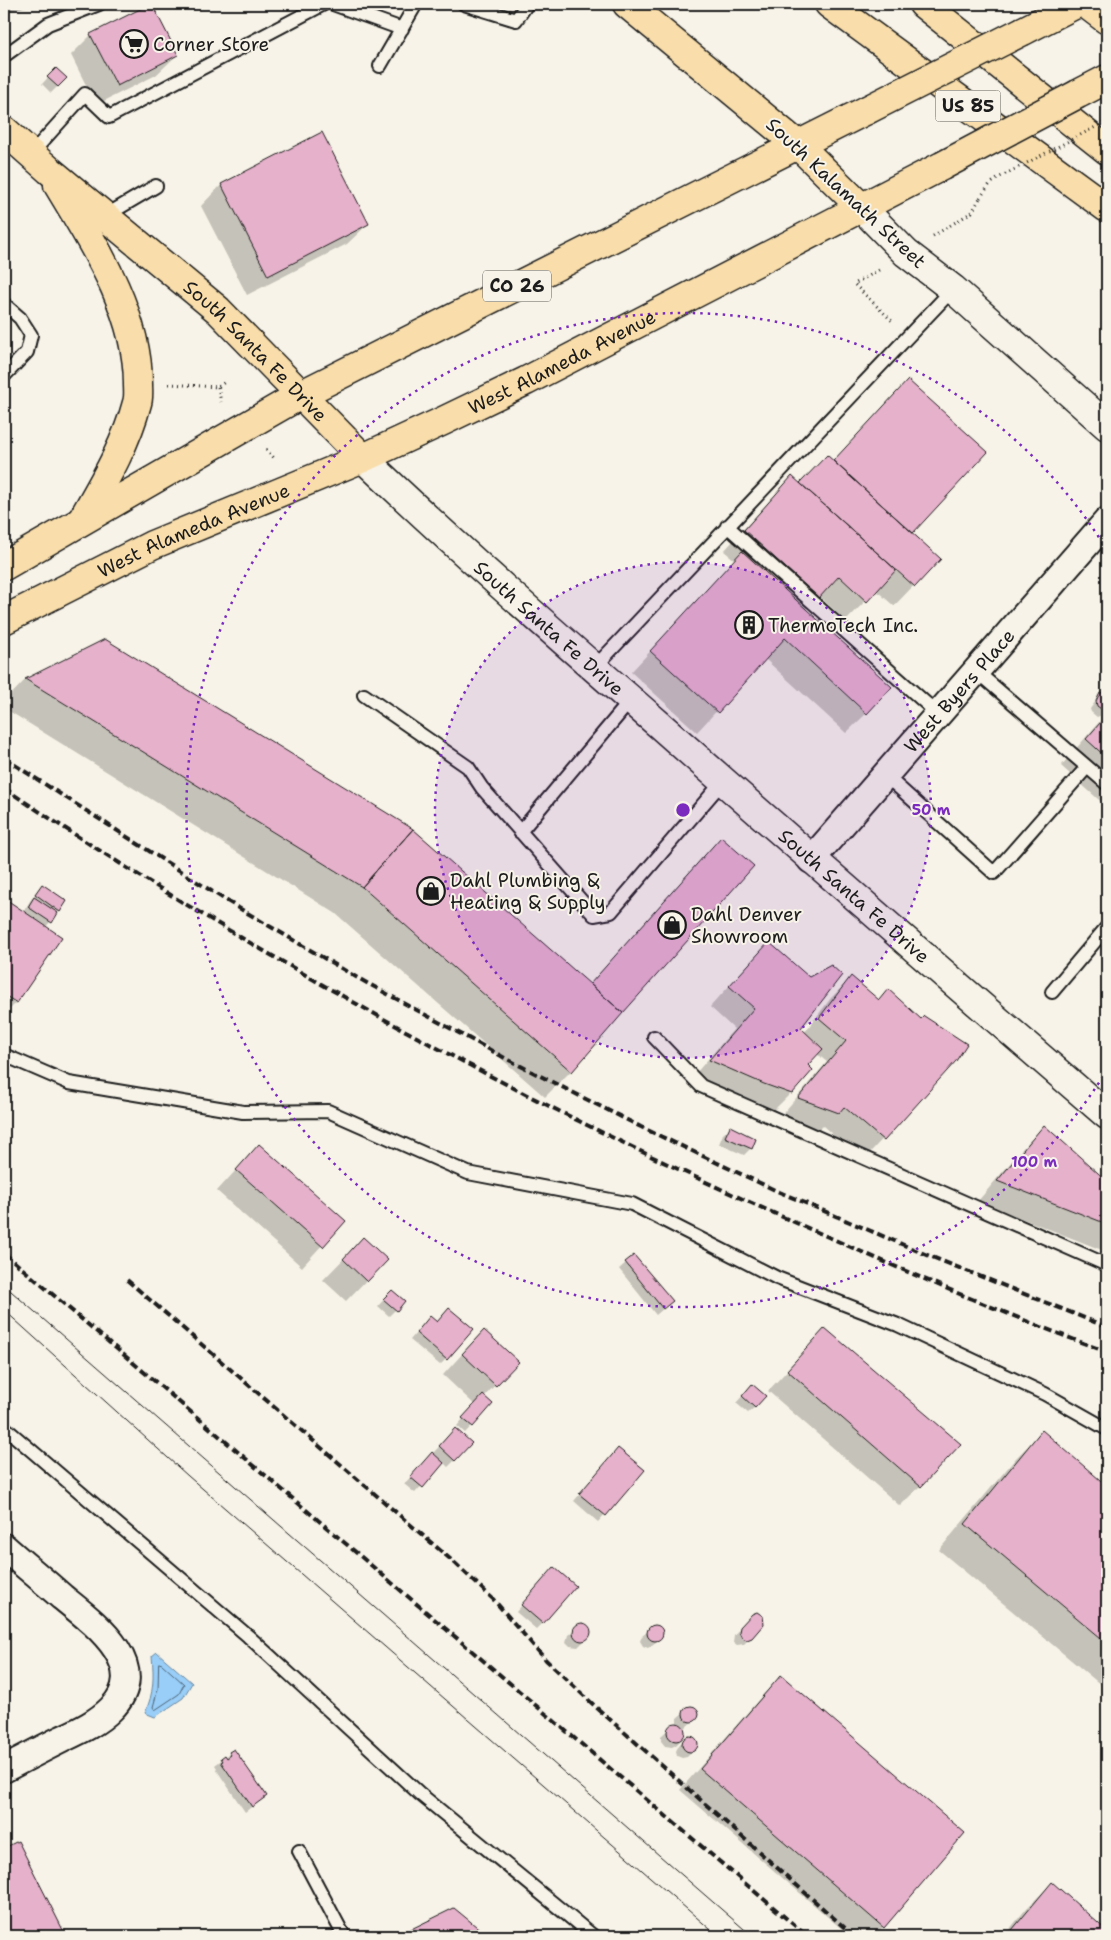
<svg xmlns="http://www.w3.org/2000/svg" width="1111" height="1940" font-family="'Shantell Sans',sans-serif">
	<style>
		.water { fill: #99cef8; stroke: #6787a0 }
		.shadow { fill: #0003 }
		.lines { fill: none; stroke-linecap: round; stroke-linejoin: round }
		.shore { stroke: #4e6374; stroke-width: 1 }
		.building { fill: #e6b1cb; stroke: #1c1c1c }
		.service-casing { stroke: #1c1c1c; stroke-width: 16 }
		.minor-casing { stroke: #1c1c1c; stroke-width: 30 }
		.secondary-casing { stroke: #1c1c1c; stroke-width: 31 }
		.primary-casing { stroke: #1c1c1c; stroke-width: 31 }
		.motorway-casing { stroke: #1c1c1c; stroke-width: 31 }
		.path { stroke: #1c1c1c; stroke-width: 3; stroke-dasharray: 1 4; stroke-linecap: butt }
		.service { stroke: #f7f3e8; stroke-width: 12 }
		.minor { stroke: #f7f3e8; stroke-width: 26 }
		.secondary { stroke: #f7f3e8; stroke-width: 28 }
		.primary { stroke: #f9deab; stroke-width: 28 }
		.motorway { stroke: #f9deab; stroke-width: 28 }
		.tram { stroke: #1c1c1c; stroke-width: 1 }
		.rail { stroke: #1c1c1c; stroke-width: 4; stroke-dasharray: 8 4; stroke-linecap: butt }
		.primary-bridge-casing { stroke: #1c1c1c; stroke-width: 31; stroke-linecap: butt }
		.path-bridge { stroke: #1c1c1c; stroke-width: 3; stroke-dasharray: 1 4; stroke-linecap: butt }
		.primary-bridge { stroke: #f9deab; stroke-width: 28 }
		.ring { fill: none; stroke: #7b2cbf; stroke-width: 2.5; stroke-dasharray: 2.5 5 }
		.labels { text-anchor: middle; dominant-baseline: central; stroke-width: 4; stroke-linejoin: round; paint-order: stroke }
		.shield { fill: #f7f3e8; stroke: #5e5c59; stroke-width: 1 }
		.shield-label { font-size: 18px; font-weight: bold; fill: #1c1c1c }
		.poi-label { font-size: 19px; fill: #1c1c1c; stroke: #f7f3e8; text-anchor: start }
		.street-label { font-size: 19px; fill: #1c1c1c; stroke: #f7f3e8 }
		.centre { fill: #7b2cbf; stroke: #f7f3e8; stroke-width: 2.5 }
		.ring-label { font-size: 15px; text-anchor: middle; font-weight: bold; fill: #7b2cbf; stroke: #f7f3e8; stroke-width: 4; stroke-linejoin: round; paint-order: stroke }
	</style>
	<rect width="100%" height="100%" fill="#f7f3e8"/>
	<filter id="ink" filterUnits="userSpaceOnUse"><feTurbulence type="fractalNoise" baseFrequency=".02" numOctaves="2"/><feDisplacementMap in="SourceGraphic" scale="10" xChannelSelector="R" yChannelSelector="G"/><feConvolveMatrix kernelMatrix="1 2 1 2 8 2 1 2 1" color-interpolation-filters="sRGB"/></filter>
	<g filter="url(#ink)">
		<path class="water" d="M157,1652l35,31 -9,15 -28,19 -10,-4c9,-20 9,-36 7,-57z"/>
		<path class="shadow" d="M4,4h29l-29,9z
			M91,35l86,20 -21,20 -60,30 -25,-50z
			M56,69l10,9 -15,15 -9,-9z
			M321,134l47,90 -21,20 -100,51 -46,-89 20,-21z
			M986,452l-75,81 28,26 -45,47 -18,-16 -30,31 -27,-25 -14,14 62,103 -21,20 -81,-74 -68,73 -66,-60 104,-112 -11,-9 48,-53 28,-14 7,-7 26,-15z
			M105,640l484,345 112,-126 20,-21 31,28 -181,205 -26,26 -210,-184 -331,-205v-6l21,-22z
			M1107,693v17l-5,5 -5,2 -6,-5 -1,-3 11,-15z
			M1107,713v94l-46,-41z
			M42,885l17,26 -14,17 15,9 -44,66 -12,12v-116l19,13 13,-20z
			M749,964l55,69 27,-35 20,-20 104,83 -93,100 -39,-35 -6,6 -38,-14 48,-56 -10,-8 -11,12 -15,27 -20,20 -81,-33 44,-51 -24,-22z
			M1044,1127l63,55v70l-129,-51 46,-54z
			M730,1128l21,20 -7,7 -25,-11 4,-10z
			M259,1145l85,76 -42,46 -85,-76z
			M363,1239l23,21 -40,41 -23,-21z
			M634,1256l30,52 -8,7 -37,-46z
			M392,1291l11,11 -14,14 -11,-10z
			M437,1323l9,36 -6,6 -30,-25 14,-16z
			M825,1330l95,156 -20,20 -132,-115z
			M464,1352l31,33 -11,12 8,7 -27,29 -8,-7 18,-21 -32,-30z
			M746,1392l9,15 -7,6 -12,-10z
			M1042,1432l65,56v202l-168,-140 77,-92z
			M449,1436l6,24 -7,7 -5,-5 -28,31 -11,-9z
			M612,1456l31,14 -45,52 -24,-21z
			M548,1576l-6,47 -6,6 -20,-17z
			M745,1622l6,15 -7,7 -7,1 -4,-3 1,-7z
			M580,1625h4l5,5 -1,7 -10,10 -8,-1 -4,-4 2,-7z
			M655,1626l4,2 3,5 -1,5 -13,10 -5,-2 -3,-5 2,-5z
			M781,1676l102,251 -10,9h-23l-170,-146 81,-93z
			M690,1707l7,5v5l-12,11h-2v10l-7,7 -4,2 -7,-1 -4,-5v-5l13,-12 3,1v-7z
			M692,1737l4,2 1,8 -10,10 -5,1 -5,-2 -1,-5 3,-6 7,-7z
			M233,1751l32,45 -20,16 -29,-43 1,-1 -2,-3z
			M18,1843l47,93h-61v-86z
			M1052,1883l55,49v4h-103l22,-27z
			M454,1909l32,27h-86z"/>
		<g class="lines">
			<path class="shore" d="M159,1663l3,1 22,20 -5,10 -24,16 -2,-3 5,-18z"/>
		</g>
		<path class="building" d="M4,4h17l-17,5z
			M150,4h2l26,51 -61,31 -27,-52z
			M56,68l11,10 -9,9 -11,-10z
			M322,132l47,92 -101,52 -47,-92z
			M908,380l80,72 -75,81 -80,-72z
			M827,455l114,104 -26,28 -115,-104z
			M792,476l104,94 -29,32 -28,-26 -20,22 -75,-68z
			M742,551l150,136 -25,27 -82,-76 -67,75 -68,-62z
			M105,639l308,190 -51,58 -337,-208z
			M1107,692v18l-3,1 -7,-5 -1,-5 4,-8z
			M1107,715v43l-21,-19z
			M413,829l210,184 -51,59 -210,-185z
			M721,837l33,29 -131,147 -33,-29z
			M42,884l25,17 -7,11 -25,-18z
			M34,897l24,16 -6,10 -24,-16z
			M4,898l58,39 -45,66 -13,-8z
			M769,942l40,35 22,-12 11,10 -41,53 22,21 -15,16 5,5 -21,24 -28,-10 -55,-24 45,-52 -25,-22z
			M851,976l28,24 9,-11 33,30 3,-3 43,28 -11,17 -72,80 -40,-34 -5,6 -41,-15 48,-57 -27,-23z
			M1044,1125l63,56v43l-110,-43z
			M730,1126l26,13 -4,10 -27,-12z
			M259,1144l87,77 -23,26 -87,-77z
			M363,1237l25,23 -21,22 -24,-23z
			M634,1255l39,46 -10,8 -38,-47z
			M392,1290l13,11 -8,10 -14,-12z
			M449,1308l25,21 -27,31 -31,-27 14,-17 7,6z
			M825,1328l136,116 -40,43 -134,-117z
			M484,1330l35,32 -23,24 -34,-32z
			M752,1384l14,12 -11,12 -13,-12z
			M483,1395l10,9 -20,23 -11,-9z
			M455,1428l17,15 -17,18 -16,-15z
			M1042,1430l65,56v157l-142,-119z
			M618,1448l27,22 -39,46 -27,-22z
			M432,1452l12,11 -21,25 -13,-11z
			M554,1567l22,19 -33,38 -22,-19z
			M757,1612l6,4 1,8 -12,14 -5,2 -5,-2 -3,-6 1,-5 12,-13z
			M573 1632a9 9 0 1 1 18 0a9 9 0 1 1-18 0Z
			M647 1633a8 8 0 1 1 16 0a8 8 0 1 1-16 0Z
			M781,1675l184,158 -81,95 -184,-159z
			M683 1714a8 8 0 1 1 16 0a8 8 0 1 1-16 0Z
			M4,1719l4,9 -4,3z
			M667 1732a9 9 0 1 1 18 0a9 9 0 1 1-18 0Z
			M682 1744a8 8 0 1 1 16 0a8 8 0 1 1-16 0Z
			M234,1749l33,47 -15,11 -31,-45 2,-1 -2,-3 4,-3 2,3 4,-3 -2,-3z
			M18,1841l48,95h-62v-88z
			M1052,1882l55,49v5h-100z
			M454,1908l34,28h-91z"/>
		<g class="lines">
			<defs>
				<path id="service" d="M333,4l69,25
					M464,4l52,16 11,-16
					M4,56l44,-32 51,-20
					M380,66l36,-62
					M31,154l54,-60 24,23 215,-113
					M105,216l51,-30
					M4,304l16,14 11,17 -4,17 -23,24
					M727,526l211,188
					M594,668l359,-379
					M976,671l131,113
					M364,695l104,72 14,21 112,127 17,-3 112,-131
					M885,775l109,98 93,-106
					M520,832l111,-132
					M1052,992l55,-65
					M654,1037l47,49 406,179
					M4,1055l65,28 174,29 85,-1 140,62 164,31 145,74 121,47 147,69 62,35
					M4,1427l244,209 172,158 173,142
					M299,1851l45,85"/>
				<g id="minor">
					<path id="s1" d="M811,860l296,-339"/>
					<path d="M4,1547c19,17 39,33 58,50 31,25 92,69 49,112 -14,14 -32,22 -49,30 -20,10 -39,20 -58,30"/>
				</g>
				<g id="secondary">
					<path d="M862,208l44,45 47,36 154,137"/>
					<path id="s2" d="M363,458c97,93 198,181 300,270 147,130 296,259 444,387"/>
				</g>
				<g id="primary">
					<path d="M627,4l171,141 64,63"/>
					<path d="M1023,31l53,-27"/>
					<path d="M1078,94l29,-15"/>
					<path id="s3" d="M4,130l45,40 169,140 145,148"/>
					<path d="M58,185c36,60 80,127 80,199 0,6 1,13 -1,19 -11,42 -34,80 -55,117"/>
					<path d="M4,566l298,-172 565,-284"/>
					<path id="s4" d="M4,620l148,-75 211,-87 80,-37 83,-40 416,-215"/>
				</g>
				<path id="motorway" d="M829,4l278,204
					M923,4l184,146
					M1086,4l21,16"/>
			</defs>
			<use href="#service" class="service-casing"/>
			<use href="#minor" class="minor-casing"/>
			<use href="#secondary" class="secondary-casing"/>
			<use href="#primary" class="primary-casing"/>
			<use href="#motorway" class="motorway-casing"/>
			<path class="path" d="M933,236l39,-24 8,-14
				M879,270l-25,14 38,37
				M169,384l49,3 8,-6
				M218,387l3,15
				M266,449l10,11"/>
			<use href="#service" class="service"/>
			<use href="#minor" class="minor"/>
			<use href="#secondary" class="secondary"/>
			<use href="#primary" class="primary"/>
			<use href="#motorway" class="motorway"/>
			<path class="tram" d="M4,1285l748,651
				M4,1310l184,166 530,460"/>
			<path class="rail" d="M4,758l223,143 129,76 149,81 136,69 136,64 155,66 175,70
				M4,788c264,177 546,329 838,455 87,39 176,76 265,109
				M4,1253l803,683
				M127,1280l329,284 37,35 53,61 51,48 257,228"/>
			<defs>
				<path id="primary-bridge" d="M867,110l156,-79
					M942,166l136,-72"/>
			</defs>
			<use href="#primary-bridge" class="primary-bridge-casing"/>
			<path class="path-bridge" d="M980,198l10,-14 10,-7 107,-56"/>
			<use href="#primary-bridge" class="primary-bridge"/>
		</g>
	</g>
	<circle cx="683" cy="810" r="248" fill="#7b2cbf" fill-opacity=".12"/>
	<g class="ring">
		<circle cx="683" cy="810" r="248"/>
		<path d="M1107 1070A497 497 0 1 1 1107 550"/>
	</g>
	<defs>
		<symbol id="supermarket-ring" viewBox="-11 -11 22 22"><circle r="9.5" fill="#f7f3e8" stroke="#1c1c1c" stroke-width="1.5"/><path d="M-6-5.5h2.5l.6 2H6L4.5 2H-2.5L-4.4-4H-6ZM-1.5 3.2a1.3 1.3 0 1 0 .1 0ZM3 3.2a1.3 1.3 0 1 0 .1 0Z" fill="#1c1c1c"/></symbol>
		<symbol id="building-ring" viewBox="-11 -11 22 22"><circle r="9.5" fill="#f7f3e8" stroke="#1c1c1c" stroke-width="1.5"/><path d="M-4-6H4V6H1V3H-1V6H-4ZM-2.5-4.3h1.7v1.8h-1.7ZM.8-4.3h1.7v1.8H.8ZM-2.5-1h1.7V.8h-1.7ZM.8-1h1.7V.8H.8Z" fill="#1c1c1c"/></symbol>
		<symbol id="shop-ring" viewBox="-11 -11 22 22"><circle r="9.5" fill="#f7f3e8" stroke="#1c1c1c" stroke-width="1.5"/><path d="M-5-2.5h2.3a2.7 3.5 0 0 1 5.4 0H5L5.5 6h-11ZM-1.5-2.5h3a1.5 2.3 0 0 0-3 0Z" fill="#1c1c1c"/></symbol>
	</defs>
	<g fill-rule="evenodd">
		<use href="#supermarket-ring" x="118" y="28" width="32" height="32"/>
		<use href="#building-ring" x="733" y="609" width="32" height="32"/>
		<use href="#shop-ring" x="415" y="875" width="32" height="32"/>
		<use href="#shop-ring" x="656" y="909" width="32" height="32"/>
	</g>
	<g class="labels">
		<g class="shield">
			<rect x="935.5" y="90.5" width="65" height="31" rx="4"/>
			<rect x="483" y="270.5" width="68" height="31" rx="4"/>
		</g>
		<g class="shield-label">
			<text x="968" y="106">US 85</text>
			<text x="517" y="286">CO 26</text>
		</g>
		<g class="poi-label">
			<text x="153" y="44">Corner Store</text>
			<text x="768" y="625">ThermoTech Inc.</text>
			<text x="450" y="880">Dahl Plumbing &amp;<tspan x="450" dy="22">Heating &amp; Supply</tspan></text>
			<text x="691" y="914">Dahl Denver<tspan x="691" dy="22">Showroom</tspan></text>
		</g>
		<g class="street-label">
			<text transform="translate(846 193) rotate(43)">South Kalamath Street</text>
			<text stroke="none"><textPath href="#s3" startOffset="335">South Santa Fe Drive</textPath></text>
			<text stroke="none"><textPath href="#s4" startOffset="615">West Alameda Avenue</textPath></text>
			<text stroke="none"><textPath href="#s4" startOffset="210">West Alameda Avenue</textPath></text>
			<text stroke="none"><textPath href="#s2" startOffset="252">South Santa Fe Drive</textPath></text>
			<text stroke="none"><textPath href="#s1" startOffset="225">West Byers Place</textPath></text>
			<text stroke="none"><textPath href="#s2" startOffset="658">South Santa Fe Drive</textPath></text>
		</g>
	</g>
	<circle cx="683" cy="810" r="8" class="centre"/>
	<g class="ring-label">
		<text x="931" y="815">50 m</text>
		<text x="1034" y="1167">100 m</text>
	</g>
	<rect width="1111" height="1940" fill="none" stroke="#f7f3e8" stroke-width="20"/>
	<rect x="10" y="10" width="1091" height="1920" fill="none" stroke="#1c1c1c" stroke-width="2" filter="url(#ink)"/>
</svg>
